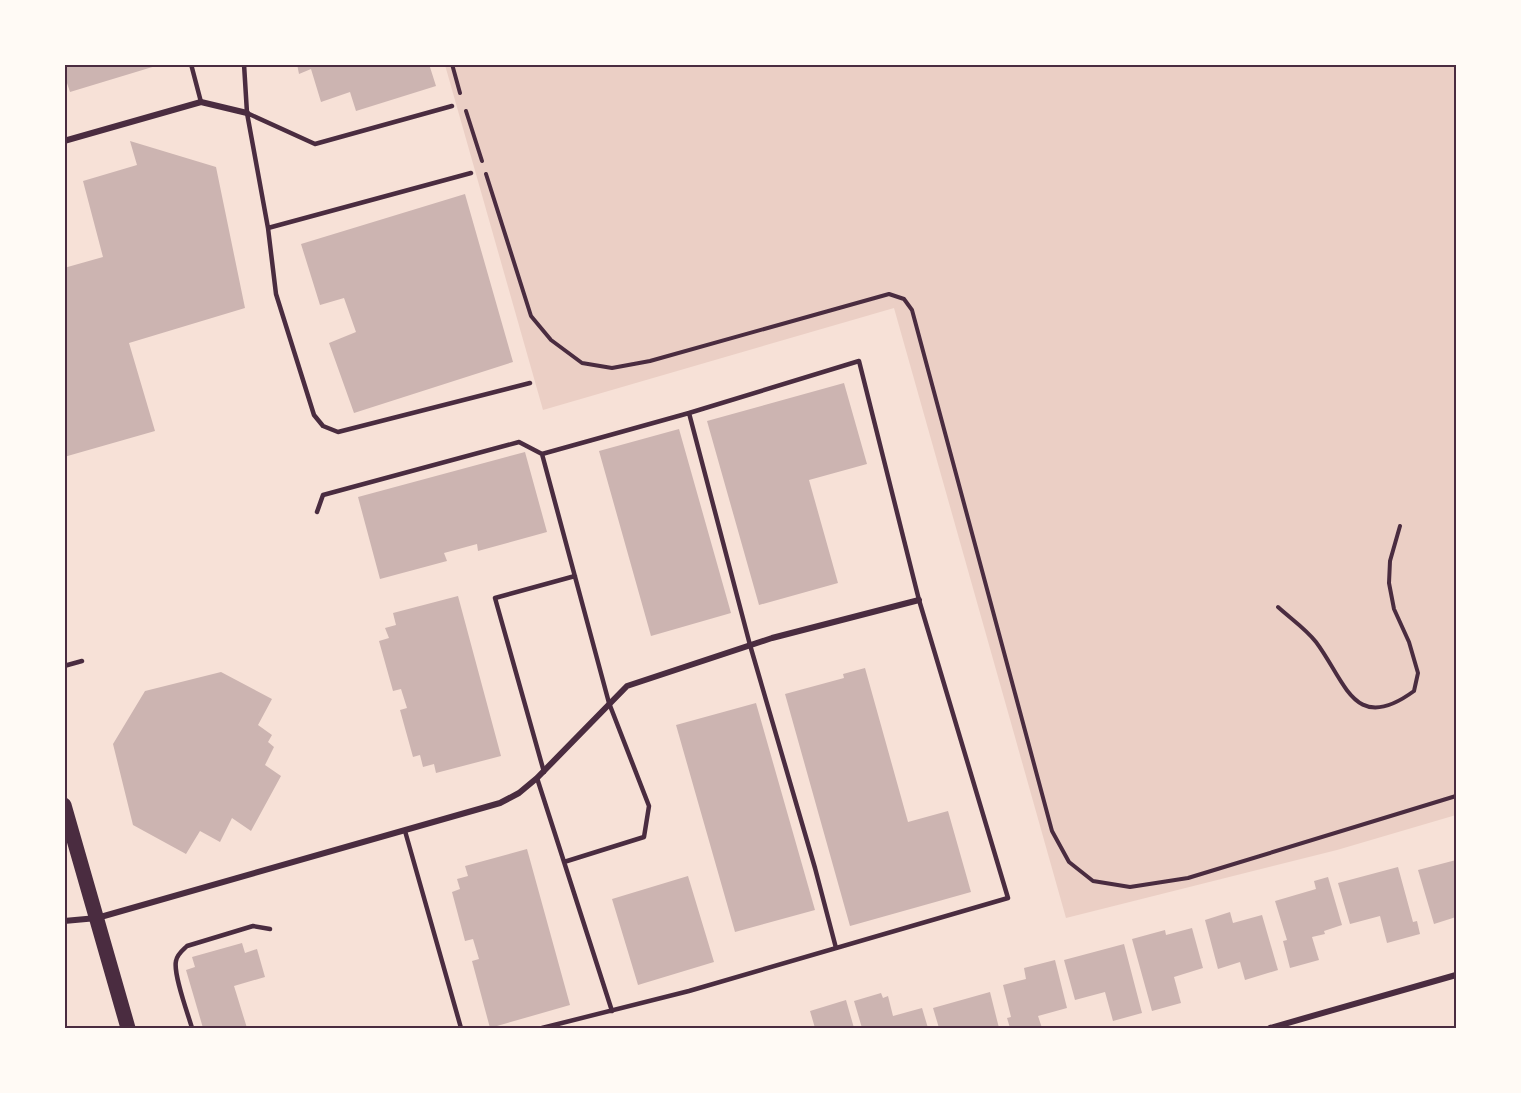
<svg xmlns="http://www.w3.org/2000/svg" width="1521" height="1093" font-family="'Golos Text',sans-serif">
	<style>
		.green { fill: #ebcfc5 }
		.building { fill: #ccb4b1 }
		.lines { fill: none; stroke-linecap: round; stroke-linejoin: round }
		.path { stroke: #4a2c40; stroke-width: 4 }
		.service { stroke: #4a2c40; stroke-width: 4.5 }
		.minor { stroke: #4a2c40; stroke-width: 6 }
		.primary { stroke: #4a2c40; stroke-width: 15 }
		.neatline { fill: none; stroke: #4a2c40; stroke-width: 2 }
	</style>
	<rect width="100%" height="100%" fill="#f7e1d7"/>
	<path class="green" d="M445,65h1011v750l-119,35 -271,68 -172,-610 -351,102z"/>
	<path class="building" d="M64,64h95v1l-89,27 -6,-18z
		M297,64h132l7,22 -80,25 -6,-19 -29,10 -10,-33 -12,5z
		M130,141l86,26 29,141 -116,35 26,88 -91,26v-189l39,-11 -20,-76 54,-16z
		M465,194l48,168 -159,51 -25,-70 27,-11 -12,-34 -24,7 -19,-61z
		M844,383l23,81 -58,16 29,103 -79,22 -52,-184z
		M679,429l52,184 -80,23 -52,-185z
		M525,452l22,80 -69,19 -1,-7 -33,9 3,8 -67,18 -22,-82z
		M458,596l43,160 -65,17 -2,-9 -11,3 -3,-12 -7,2 -13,-47 7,-2 -6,-19 -8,2 -14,-50 10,-3 -4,-10 11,-3 -3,-12z
		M865,668l43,154 40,-11 23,81 -121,34 -65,-232 59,-16 -1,-4z
		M221,672l51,27 -14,26 14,10 -4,7 6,5 -9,18 16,11 -30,55 -19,-13 -12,24 -20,-11 -14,23 -53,-29 -20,-81 32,-53z
		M756,703l59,207 -80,22 -59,-207z
		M527,849l43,156 -80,23 -18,-67 7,-2 -6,-20 -8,2 -13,-49 8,-3 -3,-10 11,-3 -3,-10z
		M1456,860v57l-22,7 -16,-54z
		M1398,867l15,55 4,-1 3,13 -33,9 -7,-27 -30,8 -12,-41z
		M688,876l26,86 -76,23 -26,-86z
		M1328,877l14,48 -18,6 1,3 -13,3 7,23 -29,8 -7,-27 4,-1 -12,-39 41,-12 -2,-8z
		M1230,912l3,11 29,-8 16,55 -33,10 -5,-18 -22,7 -13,-49z
		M1192,928l11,40 -29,9 7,26 -29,8 -20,-72 33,-9 1,5z
		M242,943l3,10 12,-4 8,28 -31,9 13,42h-44l-17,-58 9,-3 -3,-10z
		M1124,944l18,69 -29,8 -8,-29 -30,8 -11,-40z
		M1055,960l12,48 -29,8 4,12h-32l-3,-10 4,-1 -8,-32 23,-6 -2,-11z
		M990,992l9,36h-60l-6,-20z
		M881,993l2,5 5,-2 5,20 29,-8 6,20h-66l-8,-27z
		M846,1000l8,28h-39l-5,-17z"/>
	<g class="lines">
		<path class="path" d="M452,64l8,29
			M466,111l16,50
			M486,174l45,142 20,24 31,23 30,5 38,-7 239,-67 15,5 8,11 140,521 17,31 24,19 37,6 58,-9 268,-82
			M1278,607c12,11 28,22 38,35 30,40 38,93 98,49l4,-18 -9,-31 -15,-33 -5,-26 1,-22 10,-35"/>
		<path class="service" d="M191,64l10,38
			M244,64l3,49 21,115 8,66 38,121 9,11 15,6 192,-49
			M247,113l68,31 137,-38
			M268,228l203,-55
			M317,512l6,-17 196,-53 23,12
			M64,666l18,-5
			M544,772l-49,-174 80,-22
			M537,778l75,233
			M405,831l56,197
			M564,862l80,-25 5,-31 -40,-103 -67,-249 147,-41
			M192,1028c-4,-14 -19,-54 -16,-67 1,-7 7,-11 11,-15l66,-20 17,3
			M542,1028l147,-37 319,-93 -89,-298 -60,-239 -170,52 61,232 65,223 21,80"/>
		<path class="minor" d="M64,141l137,-39 46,11
			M64,921l33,-3 403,-115 19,-10 18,-15 90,-92 145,-48 147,-38
			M1270,1028l186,-53"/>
		<path class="primary" d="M64,805l64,223"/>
	</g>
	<rect width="1521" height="1093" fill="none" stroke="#fffaf5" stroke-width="132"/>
	<rect x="66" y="66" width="1389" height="961" class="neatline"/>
</svg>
